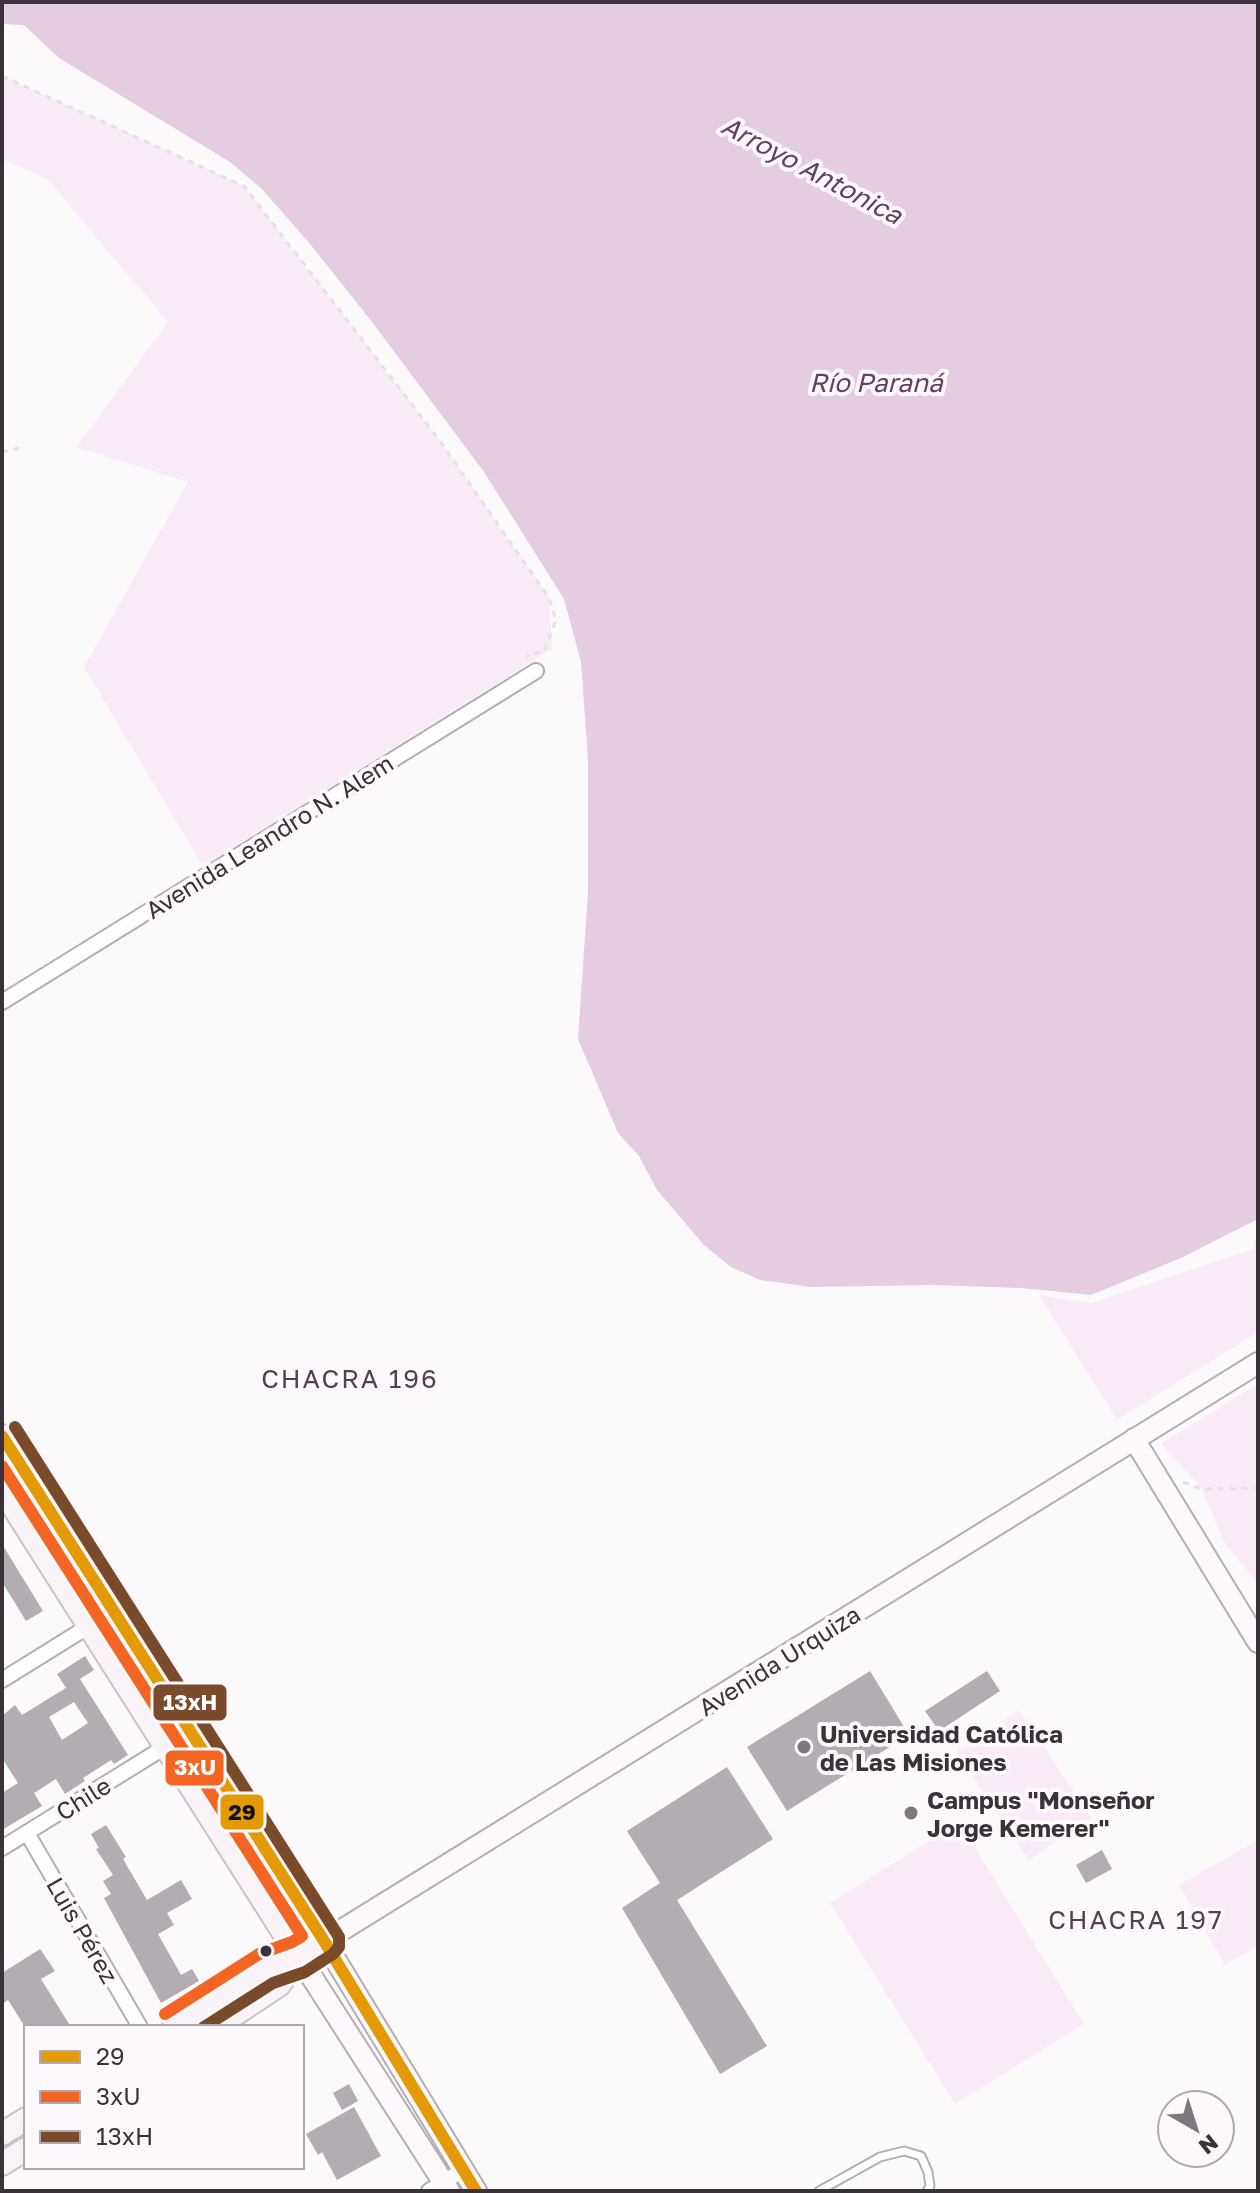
<svg xmlns="http://www.w3.org/2000/svg" width="1260" height="2193" font-family="'Golos Text',sans-serif">
	<style>
		.green { fill: #f8eaf6 }
		.water { fill: #e4cde0 }
		.building { fill: #b3acb2; fill-rule: evenodd }
		.lines { fill: none; stroke-linecap: round; stroke-linejoin: round }
		.lane-casing { stroke: #b3aeb2; stroke-width: 11 }
		.street-casing { stroke: #b3aeb2; stroke-width: 18 }
		.secondary-casing { stroke: #b3aeb2; stroke-width: 24 }
		.primary-casing { stroke: #cdc2cc; stroke-width: 26 }
		.path { stroke: #e3e2e3; stroke-width: 3; stroke-dasharray: 6 6; stroke-linecap: butt }
		.lane { stroke: #fffefe; stroke-width: 7 }
		.street { stroke: #fffefe; stroke-width: 14 }
		.secondary { stroke: #fcf8fb; stroke-width: 20 }
		.primary { stroke: #f9f3f8; stroke-width: 22 }
		.bus-1-casing { stroke: #fdf8fc; stroke-width: 18 }
		.bus-2-casing { stroke: #fdf8fc; stroke-width: 18 }
		.bus-3-casing { stroke: #fdf8fc; stroke-width: 18 }
		.bus-1 { stroke: #e49a06; stroke-width: 12 }
		.bus-2 { stroke: #f26522; stroke-width: 12 }
		.bus-3 { stroke: #7a4b2a; stroke-width: 12 }
		.poi-dot { fill: #7f777d; stroke: #fdf8fc; stroke-width: 3 }
		.bus-dot { fill: #3b3139; stroke: #fdf8fc; stroke-width: 3 }
		.labels { text-anchor: middle; dominant-baseline: central; stroke-width: 8; stroke-linejoin: round; paint-order: stroke }
		.street-label { font-size: 24px; fill: #3b3139; stroke: #fdf8fc }
		.poi-label { font-size: 24px; font-weight: bold; fill: #3b3139; stroke: #fdf8fc; text-anchor: start }
		.water-label { font-size: 26px; font-style: italic; fill: #673d62; stroke: #fdf8fc }
		.neighbourhood-label { font-size: 26px; letter-spacing: 2px; fill: #533f51; stroke: #fdf8fc }
		.line-badge { stroke: #fdf8fc; stroke-width: 3 }
		.badge-label { font-size: 22px; text-anchor: middle; font-weight: bold; fill: #fff }
		.pale-badge-label { font-size: 22px; text-anchor: middle; font-weight: bold; fill: #111 }
	</style>
	<rect width="100%" height="100%" fill="#fcf9fb"/>
	<path class="green" d="M2,76l242,110 196,255 109,157 3,51 -349,217 -119,-199 104,-185 -111,-35 91,-125 -121,-143 -45,-20z
		M1257,1234l1,98 -141,88 -78,-125 52,8 162,-54z
		M1258,1384v200l-34,-42 -22,-53 -41,-46z
		M1019,1710l73,108 -63,42 -73,-108z
		M959,1822l125,202 -129,80 -125,-201z
		M1258,1840v106l-33,19 -46,-80z"/>
	<path class="water" d="M2,2h1256v1217l-77,39 -90,37 -70,-7 -87,-3 -123,2 -51,-7 -29,-13 -27,-22 -47,-55 -18,-34 -21,-23 -40,-94 10,-147v-132l-7,-98 -17,-63 -80,-127 -112,-150 -61,-77 -49,-56 -32,-27 -171,-104 -35,-33 -22,-1z"/>
	<path class="building" d="M2,1544l41,67 -17,10 -24,-39z
		M85,1656l9,14 -14,9 48,76 -14,9 -3,-4 -28,18 2,3 -20,13 -9,-15 -22,14 8,13 -40,24v-37l16,-10 -16,-25v-42l13,-11 7,10 44,-27 -9,-14zM74,1702l14,21 -26,17 -13,-23z
		M870,1671l39,64 -122,76 -40,-64z
		M987,1671l13,20 -61,40 -14,-20z
		M727,1767l46,72 -96,61 90,146 -47,28 -98,-166 38,-25 -33,-52z
		M106,1825l20,32 -3,2 24,41 34,-20 11,19 -25,14 7,12 -16,9 23,41 11,-6 7,12 -38,22 -57,-105 7,-4 -8,-13 10,-6 -17,-26 3,-1 -8,-14z
		M1102,1850l10,19 -26,14 -10,-18z
		M40,1949l15,22 -14,8 30,48h-46l-17,-27 -6,4v-31z
		M349,2084l9,17 -16,9 -9,-17z
		M354,2107l27,49 -44,24 -15,-28 -4,3 -12,-21z"/>
	<g class="lines">
		<defs>
			<path id="lane" d="M819,2191l61,-34 24,-6 17,5 7,16 2,14 -3,5"/>
			<path id="street" d="M2,1002l534,-331
				M2,1680l87,-54
				M27,1833l113,194
				M2,1848l163,-101
				M429,2191l34,-21"/>
			<path id="secondary" d="M1134,1439l124,203
				M299,1957l150,234
				M476,2191l-152,-250 934,-578"/>
			<path id="primary" d="M2,1436l322,505 -25,16 -33,11 -92,59
				M2,1489l297,468
				M216,2027l63,-42 20,-28
				M2,2134l24,-15
				M2,2164l24,-15"/>
		</defs>
		<use href="#lane" class="lane-casing"/>
		<use href="#street" class="street-casing"/>
		<use href="#secondary" class="secondary-casing"/>
		<use href="#primary" class="primary-casing"/>
		<path class="path" d="M2,76l242,110 196,255 109,157 7,22 -12,32 -16,2 -1,4
			M2,452l17,-4
			M1183,1482l19,7 56,-1"/>
		<use href="#lane" class="lane"/>
		<use href="#street" class="street"/>
		<use href="#secondary" class="secondary"/>
		<use href="#primary" class="primary"/>
		<defs>
			<path id="bus-1" d="M2,1436l322,505 152,250"/>
			<path id="bus-2" d="M2,1466l300,470 -10,6 -33,12 -94,60"/>
			<path id="bus-3" d="M15,1427l324,510v10l-6,7 -28,18 -32,11 -69,44"/>
		</defs>
		<use href="#bus-1" class="bus-1-casing"/>
		<use href="#bus-2" class="bus-2-casing"/>
		<use href="#bus-3" class="bus-3-casing"/>
		<use href="#bus-1" class="bus-1"/>
		<use href="#bus-2" class="bus-2"/>
		<use href="#bus-3" class="bus-3"/>
	</g>
	<g class="poi-dot">
		<circle cx="804" cy="1747" r="8"/>
		<circle cx="911" cy="1813" r="8"/>
	</g>
	<circle class="bus-dot" cx="266" cy="1951" r="7"/>
	<g class="labels">
		<g class="street-label">
			<text transform="translate(269 836) rotate(-32)">Avenida Leandro N. Alem</text>
			<text transform="translate(779 1660) rotate(-32)">Avenida Urquiza</text>
			<text transform="translate(83 1798) rotate(-32)">Chile</text>
			<text transform="translate(83 1930) rotate(60)">Luis Pérez</text>
		</g>
		<g class="poi-label">
			<text x="820" y="1733">Universidad Católica<tspan x="820" dy="28">de Las Misiones</tspan></text>
			<text x="927" y="1799">Campus "Monseñor<tspan x="927" dy="28">Jorge Kemerer"</tspan></text>
		</g>
		<g class="water-label">
			<text transform="translate(812 170) rotate(28)">Arroyo Antonica</text>
			<text x="876" y="382">Río Paraná</text>
		</g>
		<g class="neighbourhood-label">
			<text x="350" y="1378">CHACRA 196</text>
			<text x="1136" y="1919">CHACRA 197</text>
		</g>
	</g>
	<g class="line-badge">
		<rect x="152" y="1683" width="76" height="39" rx="8" fill="#7a4b2a"/>
		<rect x="164" y="1749" width="61" height="38" rx="8" fill="#f26522"/>
		<rect x="219" y="1793" width="46" height="38" rx="8" fill="#e49a06"/>
	</g>
	<g class="badge-label">
		<text x="190" y="1710">13xH</text>
		<text x="195" y="1775">3xU</text>
	</g>
	<g class="pale-badge-label">
		<text x="242" y="1820">29</text>
	</g>
	<rect width="1260" height="2193" fill="none" stroke="#3b3139" stroke-width="8"/>
	<rect x="24" y="2025" width="280" height="144" fill="#fdf8fc" stroke="#afa8ae" stroke-width="2"/>
	<rect x="40" y="2051" width="40" height="12" fill="#e49a06" stroke="#afa8ae" stroke-width="2"/>
	<text x="96" y="2065" font-size="24" fill="#3b3139">29</text>
	<rect x="40" y="2091" width="40" height="12" fill="#f26522" stroke="#afa8ae" stroke-width="2"/>
	<text x="96" y="2105" font-size="24" fill="#3b3139">3xU</text>
	<rect x="40" y="2131" width="40" height="12" fill="#7a4b2a" stroke="#afa8ae" stroke-width="2"/>
	<text x="96" y="2145" font-size="24" fill="#3b3139">13xH</text>
	<g transform="translate(1196 2129) rotate(141)"><circle r="38" fill="#fdf8fc" stroke="#afa8ae" stroke-width="2"/>
	<path d="M0-6L14 30L0 20L-14 30Z" fill="#7f777d"/>
	<text y="-12" font-size="22" font-weight="bold" text-anchor="middle" fill="#3b3139">N</text>
	</g>
</svg>
